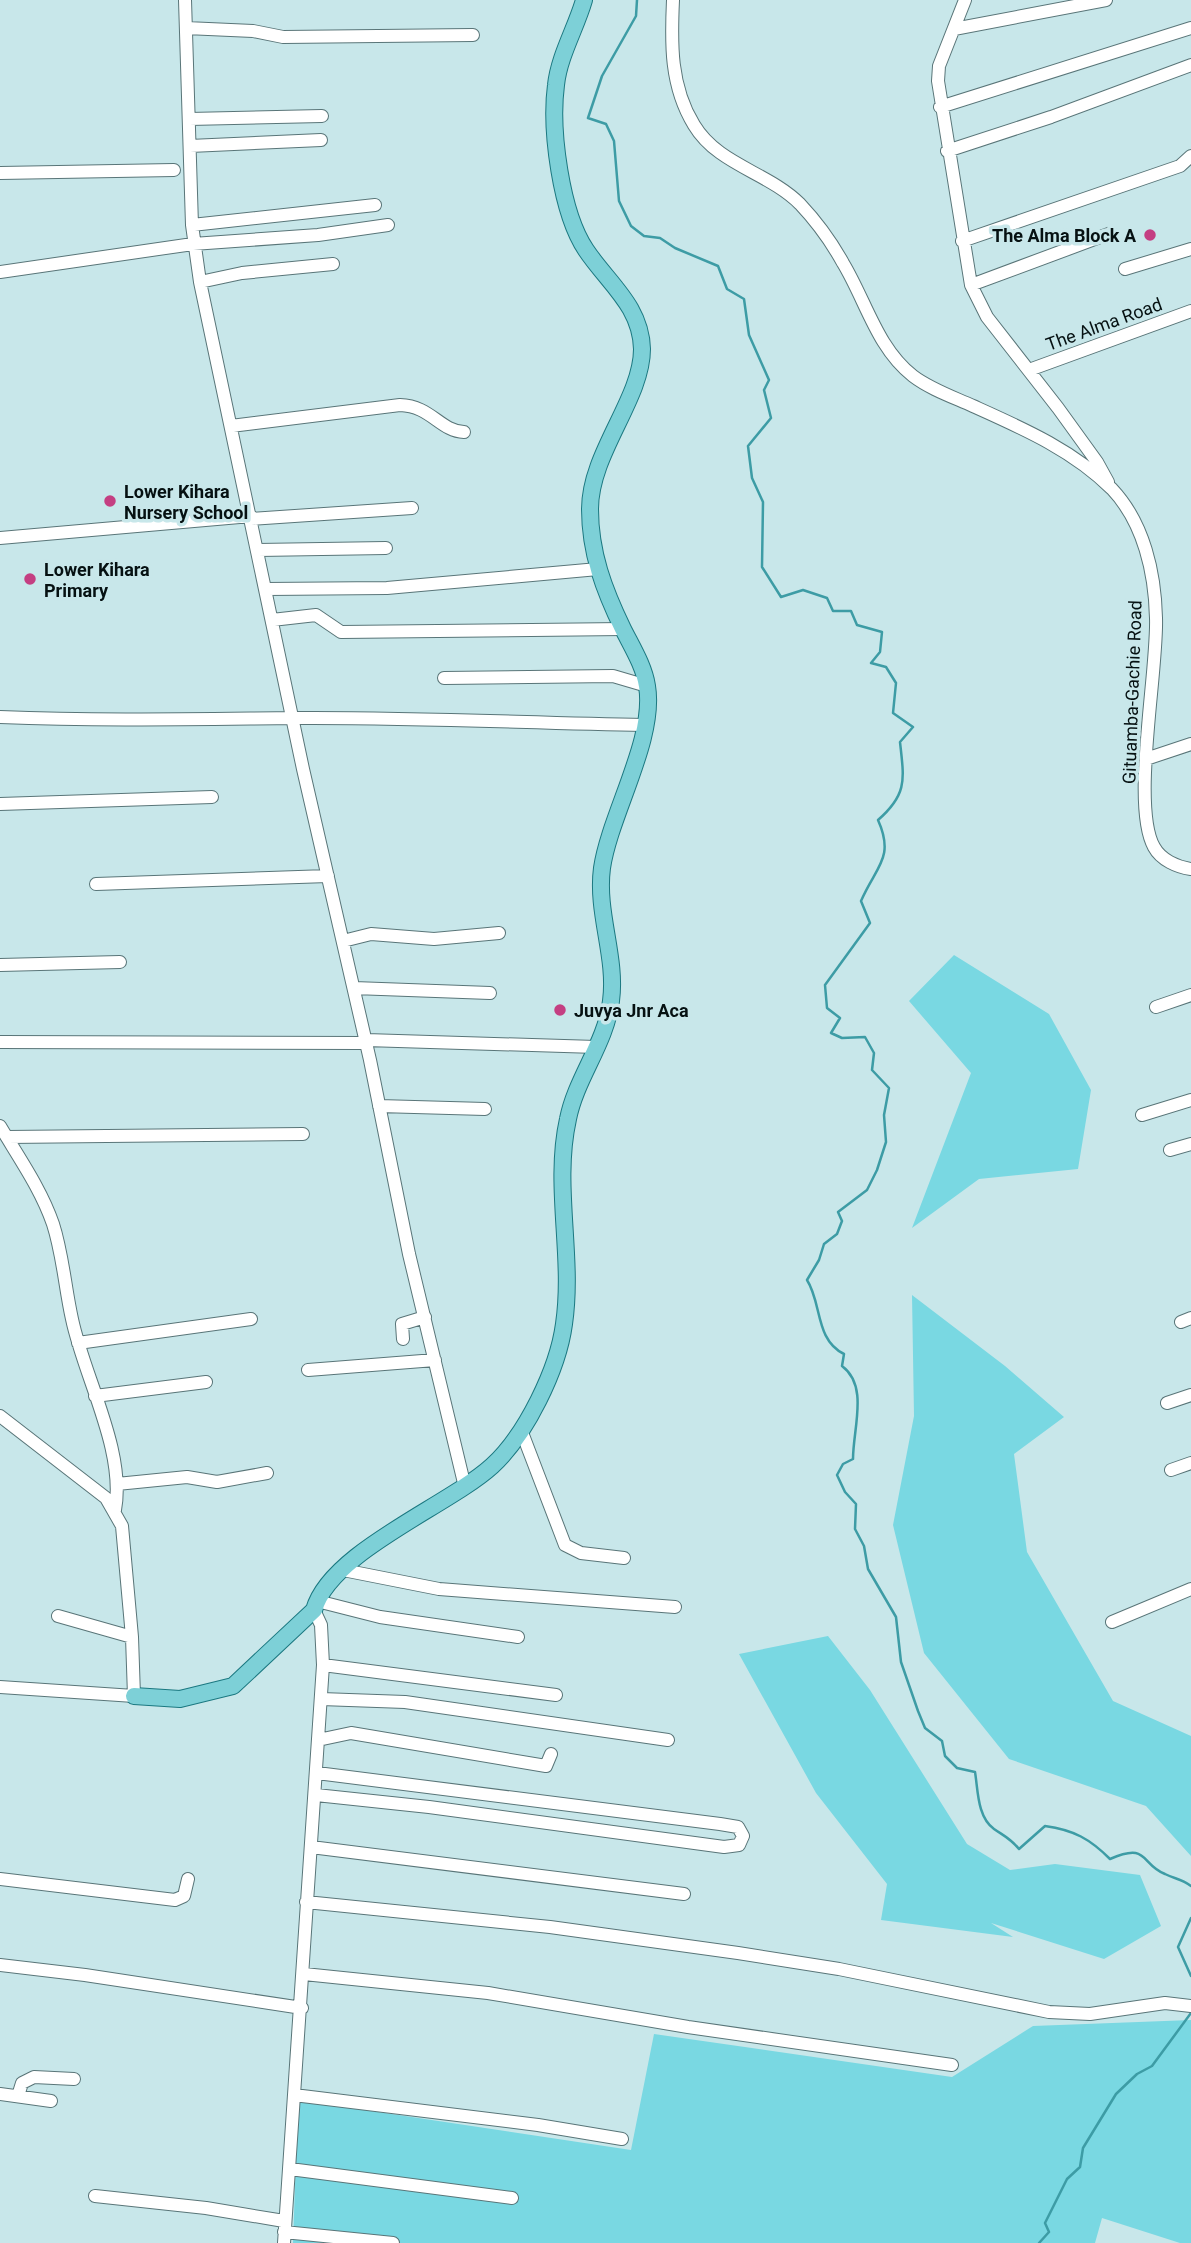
<svg xmlns="http://www.w3.org/2000/svg" width="1191" height="2243" font-family="Roboto,sans-serif">
	<style>
		.green { fill: #79d8e2 }
		.lines { fill: none; stroke-linecap: round; stroke-linejoin: round }
		.stream { stroke: #3d9ca5; stroke-width: 2.5 }
		.minor-casing { stroke: #597578; stroke-width: 14 }
		.major-casing { stroke: #1b7880; stroke-width: 18 }
		.minor { stroke: #fff; stroke-width: 12 }
		.major { stroke: #7dd0d7; stroke-width: 16 }
		.poi-dot { fill: #c43f82; stroke: #c8e7ea; stroke-width: 2.5 }
		.labels { text-anchor: middle; dominant-baseline: central; stroke-width: 7; stroke-linejoin: round; paint-order: stroke }
		.poi-label { font-size: 18px; font-weight: bold; fill: #061112; stroke: #c8e7ea; text-anchor: start }
		.street-label { font-size: 18px; fill: #061112; stroke: #c8e7ea }
	</style>
	<rect width="100%" height="100%" fill="#c8e7ea"/>
	<path class="green" d="M954,955l95,59 42,76 -13,79 -99,10 -67,49 59,-155 -62,-72z
		M912,1295l93,71 59,51 -50,37 13,98 86,149 78,35v120l-45,-50 -137,-47 -85,-106 -31,-128 21,-109z
		M828,1636l42,54 97,154 43,26 45,-6 85,11 21,51 -57,33 -113,-36 22,14 -132,-17 6,-36 -71,-91 -77,-139z
		M1191,2020v223h-11l-78,-25 -7,25h-802l5,-143 333,50 23,-116 298,43 81,-51z"/>
	<g class="lines">
		<path class="stream" d="M637,0l-1,16 -34,60 -14,42 18,6 8,17 5,60 12,25 13,10 16,2 15,10 43,18 9,23 17,10 5,36 20,45 -5,10 7,28 -23,28 4,32 11,24 -1,65 19,30 22,-7 24,8 6,13h18l6,14 25,7 -2,20 -9,11 15,4 10,16 -3,30 20,14 -13,15c4,37 8,52 -22,78 17,38 -2,46 -17,81l9,22 -45,62 2,23 13,10 -9,15 11,5 23,-1 9,16 -2,17 17,18 -5,27 2,27 -9,28 -10,20 -29,22 4,9 -5,13 -13,10 -5,16 -12,20c15,23 8,60 37,74l-2,12c27,20 11,62 11,93l-10,5 -6,11 8,17 11,12 -1,25 9,17 4,23 28,48 5,45 17,49 7,17 17,13 3,15 12,12 18,4c3,17 2,45 19,57 10,7 16,9 25,20l26,-23c29,4 45,13 65,33 39,-17 30,5 55,15 10,5 17,5 26,12
			M1191,1918l-13,29 13,29
			M1039,2243l10,-11 -4,-9 22,-44 13,-12 3,-19 33,-54 21,-20 15,-8 39,-53"/>
		<defs>
			<path id="minor" d="M185,0l7,225 8,57 103,487 67,291 39,194 56,233
				M673,0c-2,43 -3,86 21,125 24,40 74,47 106,79 16,17 32,39 43,59 23,38 34,85 70,113 17,13 40,21 60,30 49,22 100,44 139,83 32,34 43,84 44,129 2,52 -25,188 -2,229 7,13 23,20 37,22
				M965,0l-26,66 -1,15 33,204 16,32 71,91 39,54 11,20
				M186,28l67,3 30,6 190,-2
				M954,29l152,-29
				M940,107l251,-79
				M189,119l133,-3
				M190,146l131,-6
				M947,151l104,-34 140,-52
				M0,173l174,-3
				M192,225l183,-20
				M962,241l218,-75 11,-10
				M1125,269l66,-20
				M0,272l193,-28 125,-9 70,-10
				M200,282l42,-9 91,-9
				M971,285l140,-52
				M1029,370l162,-59
				M231,426l169,-21c31,1 40,26 64,27
				M251,519l161,-11
				M0,538l251,-22
				M258,550l128,-2
				M266,589l121,-1 211,-19
				M272,620l44,-5 25,17 283,-3
				M444,678l169,-2 34,10
				M0,717c98,4 195,2 293,1 117,-1 234,5 351,7
				M1146,759l45,-15
				M0,804l212,-7
				M96,884l232,-8
				M343,941l28,-7 63,5 65,-6
				M0,965l120,-3
				M354,988l136,5
				M1156,1007l35,-12
				M366,1040l230,7
				M0,1042l366,1
				M379,1106l106,3
				M1142,1115l49,-15
				M0,1126c19,32 41,63 53,98 10,31 12,64 19,95 12,58 54,132 43,191
				M7,1137l296,-3
				M1170,1150l21,-6
				M1181,1322l10,-4
				M403,1339l-1,-15 23,-7
				M78,1343l173,-24
				M308,1370l127,-10
				M95,1396l111,-14
				M1167,1403l24,-8
				M0,1416l106,82 16,28 10,111 2,59 -134,-9
				M521,1430l44,115 16,8 43,5
				M1171,1470l20,-7
				M117,1484l70,-7 30,5 50,-9
				M343,1570l96,19 236,18
				M317,1601l63,16 138,20
				M58,1616l74,21
				M1112,1622l79,-33
				M323,1665l233,30
				M321,1699l84,3 263,38
				M318,1740l33,-7 195,33 5,-12
				M316,1795l113,12 295,40 15,-2 4,-9 -5,-9 -18,-3 -403,-51
				M311,1847l373,47
				M0,1879l175,21 9,-4 4,-17
				M306,1902l244,25 188,26 101,16 210,43 41,2 75,-11 26,3
				M0,1965l85,10 217,33
				M304,1974l184,19 200,34 264,38
				M0,2094l51,7
				M294,2095l244,30 84,14
				M18,2096l4,-13 12,-6 40,2
				M290,2169l222,29
				M95,2196l111,12 78,13
				M284,2232l109,11
				M284,2243l39,-578 -2,-40 -7,-15"/>
			<path id="major" d="M134,1696l46,3 53,-13 81,-76c16,-58 134,-104 178,-144 34,-31 66,-97 72,-142 10,-68 -11,-138 4,-205 8,-41 38,-76 43,-118 6,-44 -15,-88 -9,-133 8,-54 54,-129 45,-182 -3,-20 -15,-39 -24,-57 -19,-39 -33,-76 -33,-120 0,-56 52,-110 52,-160 -1,-43 -34,-66 -56,-99 -25,-37 -36,-120 -30,-165 3,-29 20,-57 28,-85"/>
		</defs>
		<use href="#minor" class="minor-casing"/>
		<use href="#major" class="major-casing"/>
		<use href="#minor" class="minor"/>
		<use href="#major" class="major"/>
	</g>
	<g class="poi-dot">
		<circle cx="1150" cy="235" r="7"/>
		<circle cx="110" cy="501" r="7"/>
		<circle cx="30" cy="579" r="7"/>
		<circle cx="560" cy="1010" r="7"/>
	</g>
	<g class="labels">
		<g class="poi-label">
			<text x="1136" y="235" text-anchor="end">The Alma Block A</text>
			<text x="124" y="491">Lower Kihara<tspan x="124" dy="21">Nursery School</tspan></text>
			<text x="44" y="569">Lower Kihara<tspan x="44" dy="21">Primary</tspan></text>
			<text x="574" y="1010">Juvya Jnr Aca</text>
		</g>
		<g class="street-label">
			<text transform="translate(1104 324) rotate(-20)">The Alma Road</text>
			<text transform="translate(1132 692) rotate(-88)">Gituamba-Gachie Road</text>
		</g>
	</g>
</svg>
